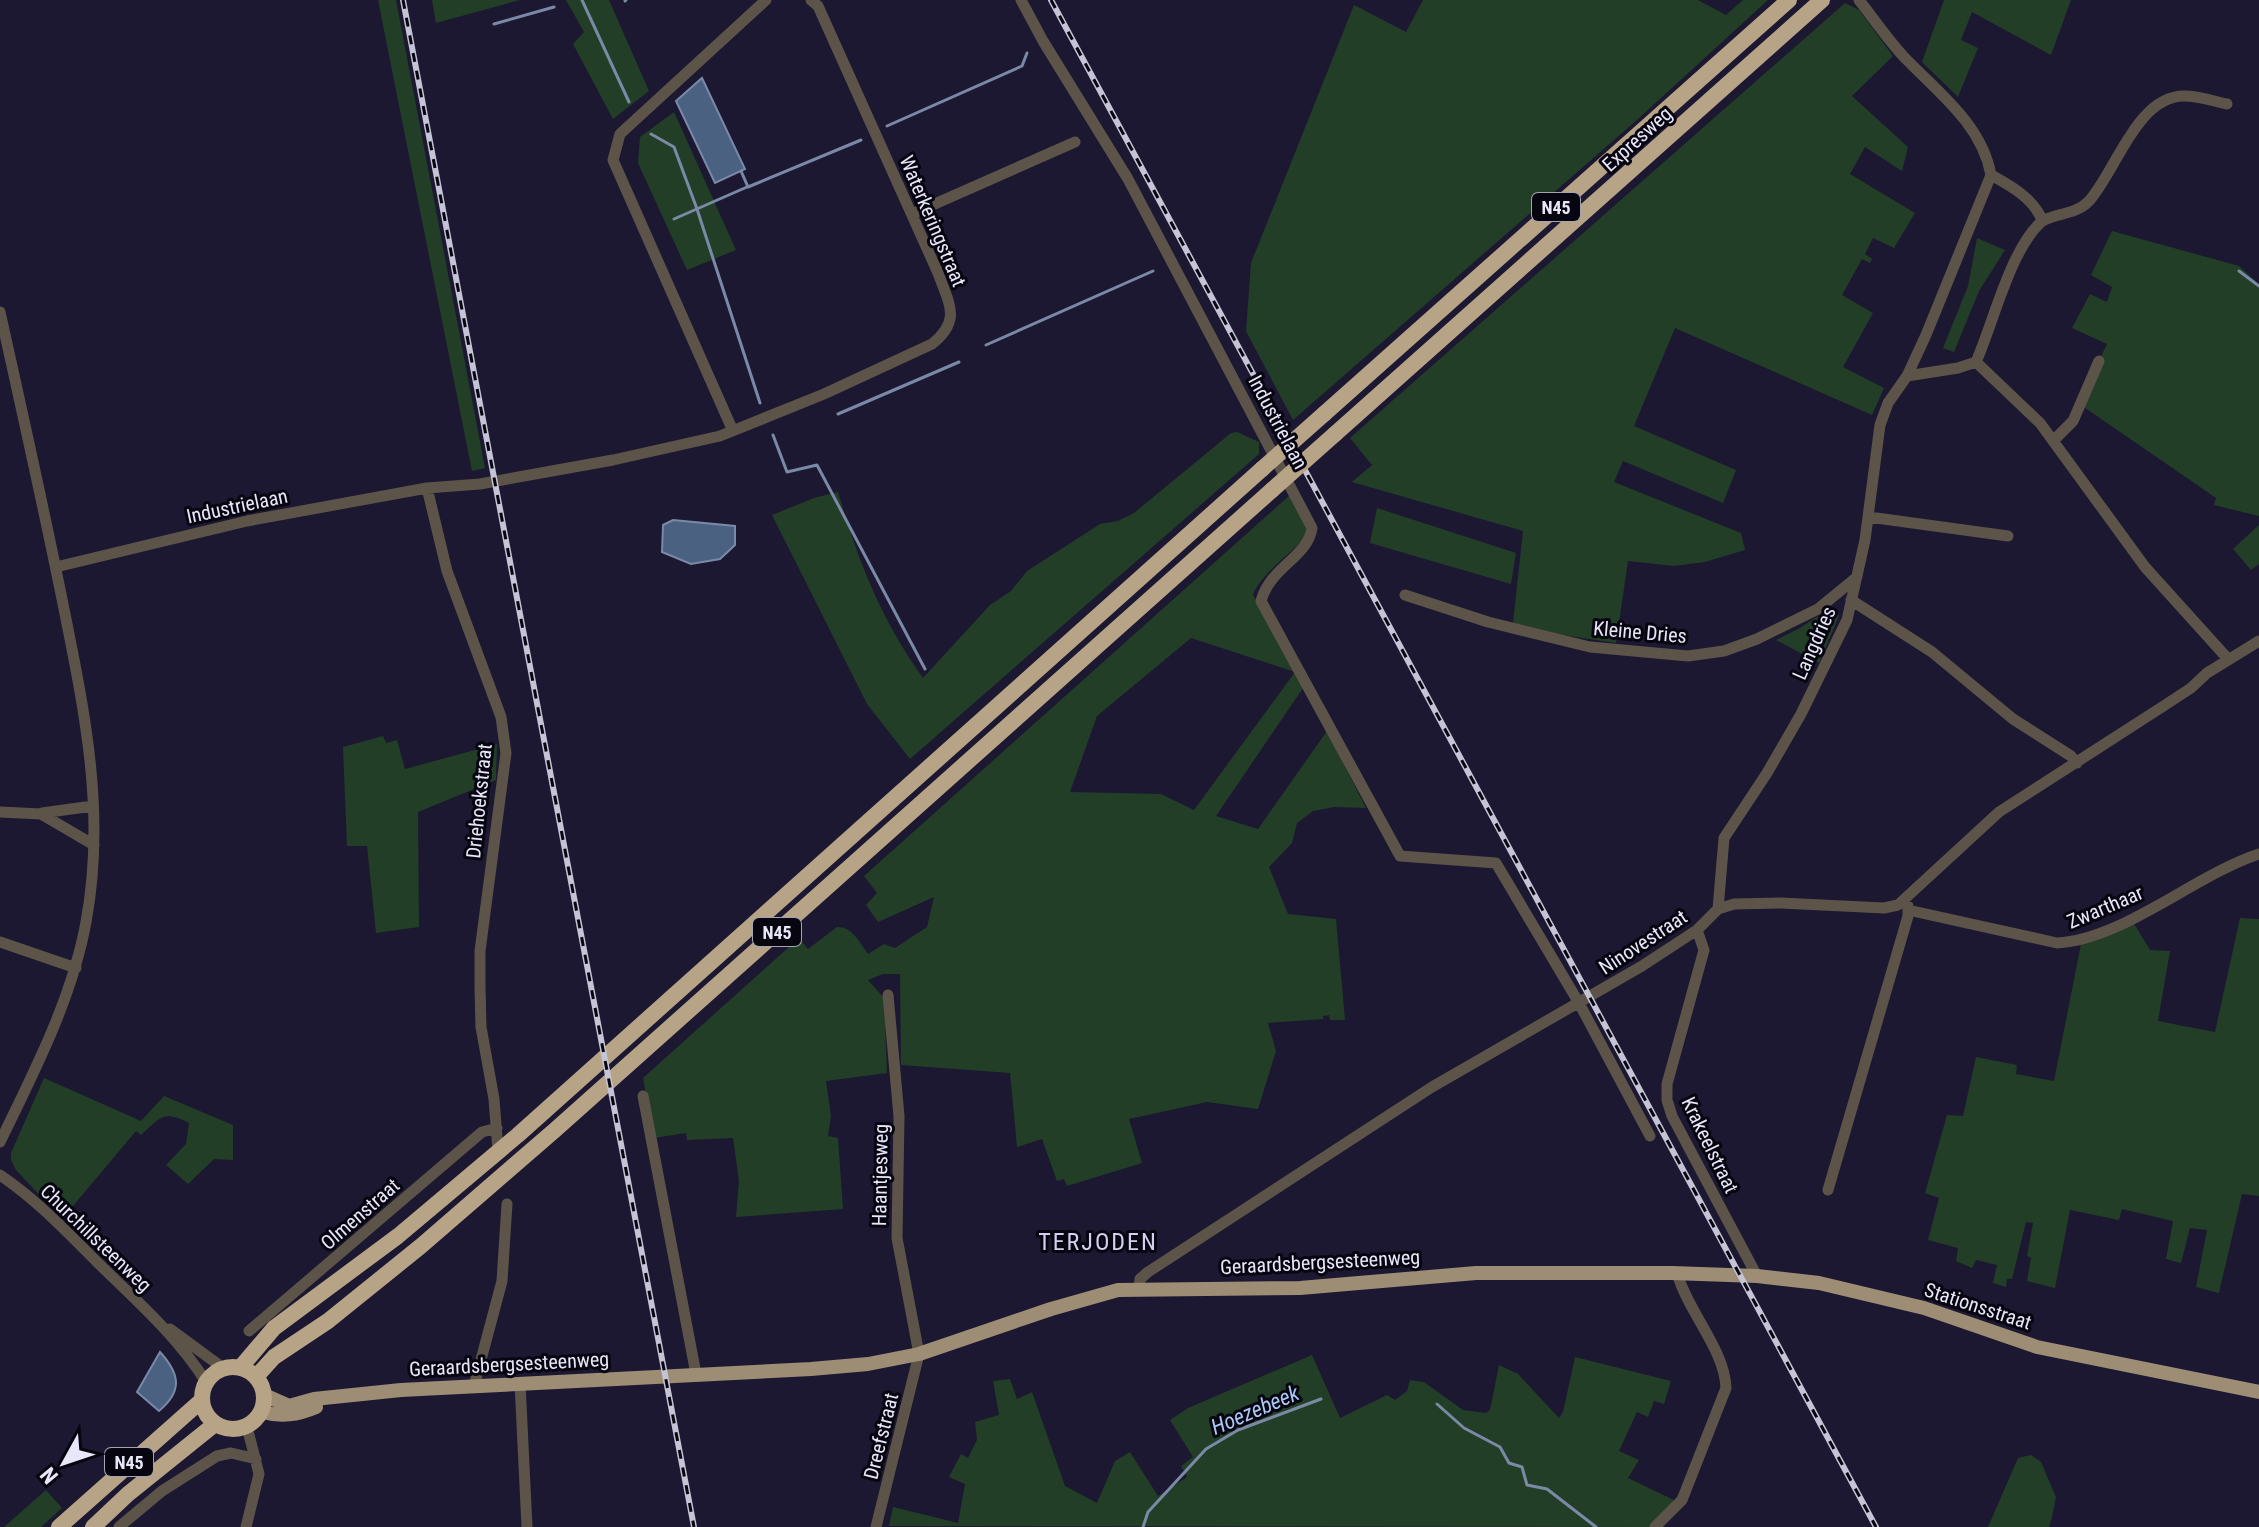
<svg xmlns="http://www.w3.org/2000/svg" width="2259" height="1527" font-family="'Roboto Condensed',sans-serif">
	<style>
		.green { fill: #223e27; fill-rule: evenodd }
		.water { fill: #4b6182; stroke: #7a89a6; stroke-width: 2 }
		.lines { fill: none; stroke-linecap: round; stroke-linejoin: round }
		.stream { stroke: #7a89a6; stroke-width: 3 }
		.minor { stroke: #5c5448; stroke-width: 11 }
		.major { stroke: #9d8d74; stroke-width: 14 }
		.highway { stroke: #b7a385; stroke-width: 16 }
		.rail-casing { stroke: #c5c3d6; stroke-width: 6 }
		.rail { stroke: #070610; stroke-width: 3; stroke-dasharray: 9; stroke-linecap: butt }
		.highway-bridge { stroke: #b7a385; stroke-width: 16 }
		.labels { text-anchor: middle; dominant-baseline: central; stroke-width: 6; stroke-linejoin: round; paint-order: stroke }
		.shield { fill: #070610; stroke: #a4a4b3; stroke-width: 2 }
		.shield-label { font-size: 18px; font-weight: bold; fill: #e8e7f9 }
		.street-label { font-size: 20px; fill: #e8e7f9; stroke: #070610 }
		.water-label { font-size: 22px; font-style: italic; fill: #aac9f6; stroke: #070610 }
		.quarter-label { font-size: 24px; letter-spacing: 2px; fill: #d2cff1; stroke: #070610 }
	</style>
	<rect width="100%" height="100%" fill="#1c1831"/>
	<path class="green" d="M378,0h18l89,468 -13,3z
		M432,0h88l-84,23z
		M566,0h43l40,91 -36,28 -40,-75 11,-12z
		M1423,0h275l28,15 17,-15h25l-130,119 -345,301 -47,-89 5,-68 103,-258 52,27z
		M1944,0h127l-20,55 -79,-43 -11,28 17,8 -20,49 -36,-35z
		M1845,3l14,7 34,46 -41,40 56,51 -6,24 -37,-24 -15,27 65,39 -21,35 -21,-10 -8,16 7,5 -2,4 -8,-4 -20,36 31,18 -30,54 41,21 -12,27 -197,-87 -41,98 102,44 -13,33 -100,-42 -9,21 127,51 4,17 -40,12 -31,4 -46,-5 -12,82 -53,-8 -50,-12 10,-92 -171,-49 20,-17 -22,-27z
		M674,112l62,138 -49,20 -49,-107 2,-26z
		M2112,231l127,35 20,18v232l-45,-11 2,-7 -138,-95 29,-59 -35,-16 18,-34 17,8 5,-15 -21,-12z
		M1977,238l28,12 -26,41 -25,61 -11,-4 25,-62z
		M1237,432l22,10v12l-349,305 -43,-55 -95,-189 42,-17 24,-6c20,69 43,127 85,186l67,-73 21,-14 16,-20 73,-47 18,-3 16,-8 97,-80z
		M1290,495l16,31v11c-15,16 -47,39 -53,58l50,93 -87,128 42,13 69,-98 39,77 -32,-1 -21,4 -16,12 -5,20 -23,24 19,47 48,5 9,101h-15l-1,-5 -6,1v3l-55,4 8,28 -18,58 -51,-7 -78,17 13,44 -75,23 -3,-7 -7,2 -15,-42 -25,8 -7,-74 -109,-8 -1,-91h-17l-15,6 16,18 3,75 -61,8 5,35 -3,20 10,2 5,71 -107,8 3,-36 -6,-43 -46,2 -1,-7 -32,5 -11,-60 156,-140 9,11 29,-22c15,-1 23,16 31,27l16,-10 11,4 32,-21 7,-30 -56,25 -12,-17 11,-12 -13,-17zM1191,638l104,34 -101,138 -33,-16 -91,-2 27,-76z
		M1377,508l139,45 -5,31 -141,-41z
		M2259,525v39l-8,6 -18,-21z
		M1832,607l7,9 -20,47 -43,-23 24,-12z
		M383,736l3,7 11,-3 8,29 92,-25 -1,36 -78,32 1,115 -43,6 -9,-87h-20l-4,-99z
		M2240,918l19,1v277l-17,-2 -23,99 -23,-6 11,-57 -17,-2 -9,35 -15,-4 7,-38 -51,-12 -3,11 -49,-10 -15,78 -28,-7 4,-23 -4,-2 6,-33 -7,-1 -14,57h-5l-1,8 -13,-4 4,-18 -21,-5 -4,8 -16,-7 2,-13 -30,-8 11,-42 -14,-5 22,-78 16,1 13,-59 41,8 -1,9 38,7 27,-137 52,-22 17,28 20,1 -12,70 57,11z
		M44,1078l97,43 23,-25 69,29v35l-19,-1 -26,25 -22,-19 20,-21 3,-21c-26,-13 -28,-6 -48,12l-5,-4 -74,88 -46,-49 -5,-10v-7z
		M1312,1355l28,63 47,-23 8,5 12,-9 3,-11 14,2 39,28 23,3 4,-3 9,-45 19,9 41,44 4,-6 12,-55 96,24 -7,23 -10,-3 -6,16 -11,-5 -18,39 20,9 -11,18 50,24 -26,25 -763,-1 4,-19 65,16 7,-39 -16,-7 12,-23 7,4 9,-18 -2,-18 24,-7 -6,-34 17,-2 7,20 15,-7 33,94 32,17 18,-42 15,-9 28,44 29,-19 -6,-11 12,-9 -23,-37 18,-12z
		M2031,1455l10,7 15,35c-2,9 -4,23 -7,30h-61l30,-69z
		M46,1490l16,18 -21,19h-37z"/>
	<path class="water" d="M702,78l43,91 -30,14 -39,-82z
		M673,520l62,6v19l-15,14 -29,5 -29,-12 1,-27z
		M160,1352c20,22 23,39 -1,59l-22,-19z"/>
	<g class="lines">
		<path class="stream" d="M582,0l47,102
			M625,1l1,-1
			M494,24l60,-17
			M887,126l135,-60 5,-13
			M651,134l23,13 23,62 63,194
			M741,171l7,16 113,-47
			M674,219l73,-32
			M2239,271l20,15
			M986,345l167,-74
			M838,414l121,-52
			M773,435l14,37 30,-7 108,204
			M1437,1404l27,24 36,19 9,16 13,4 5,18 20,4 49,38
			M1143,1527l5,-15 58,-63 32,-19 83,-31"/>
		<path class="minor" d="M1021,0l22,41 85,138 184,349c-4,29 -42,39 -51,73l139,255 96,7 83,140 71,133
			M1859,0c15,19 29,40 46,58 34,35 77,67 86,117
			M1991,175c20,11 42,23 51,45
			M912,214l163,-72
			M0,312c22,99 44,197 64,297 21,104 42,206 22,313 -14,77 -52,150 -86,220
			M1976,362c17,-38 34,-111 64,-139 11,-10 35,-7 49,-22 27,-30 48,-105 95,-105 15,0 29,5 43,8
			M1976,362l64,61 105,144 83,92
			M1907,376l51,-8 18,-6
			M733,431l-120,-271 7,-26 146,-134
			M2053,441l20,-20 26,-60
			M427,488l20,83 54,146 5,36 -26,198v36l1,40 13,72 4,52
			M1869,517l139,19
			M56,567l191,-46 180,-33 53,-4 133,-24 107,-24 104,-42 108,-50c30,-24 17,-40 6,-71l-120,-267 -7,-6
			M1405,595l83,27 102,25 98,9 36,-5 33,-12 61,-30 39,-32
			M1851,600l81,52 81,67 58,37 6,7
			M0,812l41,2 53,31
			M42,813l51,-7
			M1718,909l6,-71 43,-65 34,-59 46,-94 18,-80 15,-115 8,-22 19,-27 19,-41 65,-160
			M1908,910l149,33c65,-3 138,-68 202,-89
			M1697,930l7,20 -37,134v16l5,16 85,160
			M0,942l76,26
			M643,1096l53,278
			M0,1175c36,24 67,57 97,87 39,38 80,74 109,120
			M1828,1190l80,-274v-10
			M1139,1288l1,-9 8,-7 284,-185 210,-121 55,-36 21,-21 16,-5 47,-1 103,5 14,-3 101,-93 163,-105 29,-19 16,-15 52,-32
			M170,1329l53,39
			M249,1331l233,-199 15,-4
			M520,1383l7,144
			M474,1386l28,-105 5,-77
			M119,1527l43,-36 55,-35 14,-3 25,6
			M246,1527l13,-53 -12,-47
			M876,1527l43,-173 -22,-116 2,-122 -11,-121
			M1655,1527l27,-27 44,-112c-1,-38 -38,-76 -49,-115"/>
		<path class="major" d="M264,1395l25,11 25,-7 87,-9 410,-21 57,-5 51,-10 132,-45 67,-19 182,-2 176,-15h196l85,3 62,7 105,25 113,39 222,45
			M262,1412c20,5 35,3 54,-5"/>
		<path class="highway" d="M1324,414l465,-414
			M1335,434l487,-434
			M202 1398a31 31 0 1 1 62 0a31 31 0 1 1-62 0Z
			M240,1368l34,-40 124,-92 120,-101 744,-666
			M256,1377l18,-20 54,-36 93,-75 134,-116 717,-640
			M59,1527l143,-127
			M93,1527l35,-33 87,-70"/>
		<defs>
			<path id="rail" d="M403,0l291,1527
				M1051,0l825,1527"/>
		</defs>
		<use href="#rail" class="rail-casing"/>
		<use href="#rail" class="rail"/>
		<path class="highway-bridge" d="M1262,469l62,-55
			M1272,490l63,-56"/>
	</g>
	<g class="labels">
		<g class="shield">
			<rect x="1532" y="193" width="48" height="28" rx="6"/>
			<rect x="753" y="918" width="48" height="28" rx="6"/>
			<rect x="105" y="1448" width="48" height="28" rx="6"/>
		</g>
		<g class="shield-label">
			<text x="1556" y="207">N45</text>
			<text x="777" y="932">N45</text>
			<text x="129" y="1462">N45</text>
		</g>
		<g class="street-label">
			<text transform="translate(1637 139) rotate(-42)">Expresweg</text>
			<text transform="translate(933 221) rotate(67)">Waterkeringstraat</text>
			<text transform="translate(1278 422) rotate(62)">Industrielaan</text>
			<text transform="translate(237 506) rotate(-12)">Industrielaan</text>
			<text transform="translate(1640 632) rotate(5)">Kleine Dries</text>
			<text transform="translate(1814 643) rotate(-66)">Langdries</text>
			<text transform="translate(479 801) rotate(-84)">Driehoekstraat</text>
			<text transform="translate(2105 907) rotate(-23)">Zwarthaar</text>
			<text transform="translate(1643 942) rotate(-33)">Ninovestraat</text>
			<text transform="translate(1710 1145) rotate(64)">Krakeelstraat</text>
			<text transform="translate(880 1175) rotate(-89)">Haantjesweg</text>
			<text transform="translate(360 1214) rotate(-41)">Olmenstraat</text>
			<text transform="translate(96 1238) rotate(44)">Churchillsteenweg</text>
			<text transform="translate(1320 1262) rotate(-3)">Geraardsbergsesteenweg</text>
			<text transform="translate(1978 1306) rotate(18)">Stationsstraat</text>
			<text transform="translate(509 1364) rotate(-3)">Geraardsbergsesteenweg</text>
			<text transform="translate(881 1436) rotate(-76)">Dreefstraat</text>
		</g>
		<g class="water-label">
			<text transform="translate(1255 1410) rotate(-23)">Hoezebeek</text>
		</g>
		<g class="quarter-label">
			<text x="1098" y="1242">TERJODEN</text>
		</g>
	</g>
	<g transform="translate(64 1463) rotate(230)" stroke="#070610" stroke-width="6" paint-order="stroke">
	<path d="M0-6L14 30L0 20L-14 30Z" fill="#e8e7f9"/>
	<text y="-12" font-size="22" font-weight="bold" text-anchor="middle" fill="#e8e7f9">N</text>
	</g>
</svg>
